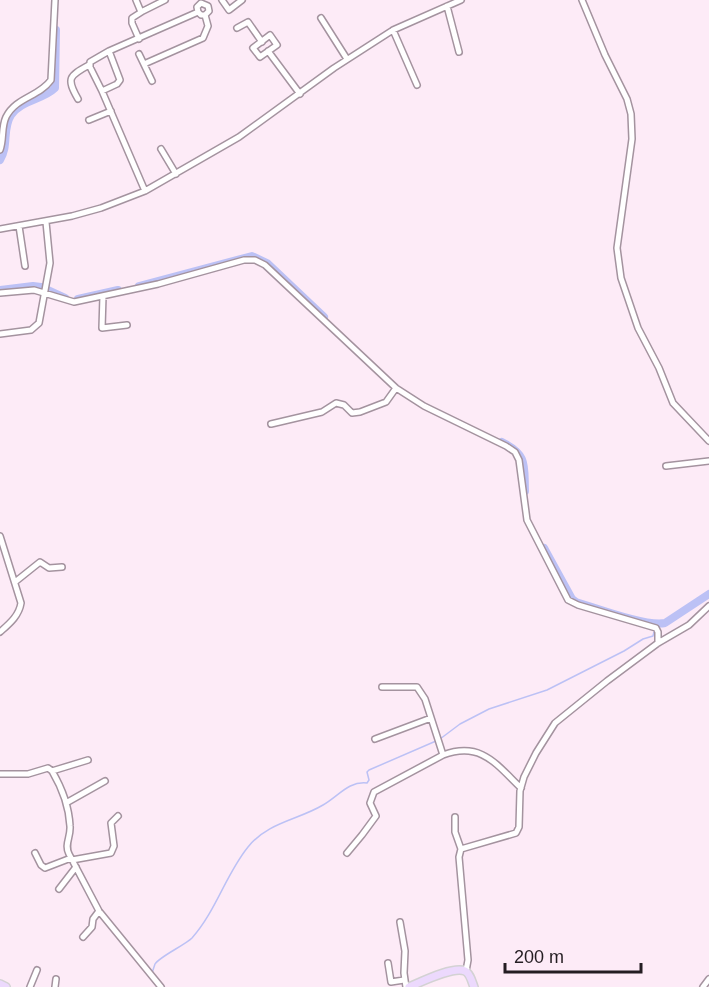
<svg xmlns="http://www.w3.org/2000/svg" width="709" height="987" font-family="Helvetica,sans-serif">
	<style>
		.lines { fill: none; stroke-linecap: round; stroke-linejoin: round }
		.stream { stroke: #bcc1f5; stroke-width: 1.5 }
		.river { stroke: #bcc1f5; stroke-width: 8 }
		.minor-casing { stroke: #a4939f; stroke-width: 8 }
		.major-casing { stroke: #d3d2d3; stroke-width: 10 }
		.minor { stroke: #fff; stroke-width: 5 }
		.major { stroke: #ecd9fd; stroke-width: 7 }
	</style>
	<rect width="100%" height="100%" fill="#fdebf7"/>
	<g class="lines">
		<path class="stream" d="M440,739l20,-15 29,-15 58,-19 77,-39 19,-12 10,-3 1,-4
			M152,973c1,-3 2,-6 3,-9 4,-7 30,-19 37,-26 24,-27 34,-64 56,-91 20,-25 50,-27 75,-42 16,-9 25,-24 44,-22l2,-3 -2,-8 2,-2 67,-29"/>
		<path class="river" d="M0,160c9,-14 2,-31 11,-45 10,-15 32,-15 44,-27l1,-58
			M139,286l113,-30 15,7 57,54
			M0,290l33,-4 8,1 24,11
			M78,299l40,-9
			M502,442c26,13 22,23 23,49
			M544,548l28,51 4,3c20,6 71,25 89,21l44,-29"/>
		<defs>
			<path id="minor" d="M136,0l5,12
				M222,0l7,10 13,-10
				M582,0l23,55 22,44 4,15 1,25 -15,109 4,30 17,50 21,40 14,35 36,38
				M447,6l12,46
				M321,18l26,41
				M237,28l11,-6 14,20
				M393,30l24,55
				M270,35l7,10 -17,12 -7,-9z
				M139,39l-7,-16v-5l11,-7 22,-11
				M268,51l32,43
				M139,54l13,27
				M144,64l59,-26 5,-12 -3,-11
				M102,91l15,-7 3,-4 -11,-29
				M78,99c-12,-21 -9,-23 11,-34
				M89,120l22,-9
				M161,149l15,25
				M0,150c4,-11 1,-22 6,-33 10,-20 33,-20 45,-37l4,-80
				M145,191l-43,-100 -12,-24v-5l19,-11 89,-39 3,3h4l4,-4 -1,-5 -7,-3 -4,4 1,5
				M19,226l6,40
				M0,229l72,-13 29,-8 44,-17 94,-54 95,-69 59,-38 68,-30
				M0,293l34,-3 40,12 84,-18 86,-24h11l10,5 131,123 28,18 82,40 9,6 4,8 8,60 41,80 10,5 78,23 2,4v11
				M103,296l-1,32 25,-3
				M0,334l31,-4 8,-7 11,-60 -4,-41
				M271,424l51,-12 14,-9 8,2 8,8 8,-1 26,-10 10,-14
				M666,466l43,-5
				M0,536l21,67c-2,13 -12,21 -21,29
				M15,582l25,-20 9,6 13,-1
				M382,687h35l8,12 18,56c38,-14 53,9 78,33
				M375,739l56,-21
				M52,771l36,-11
				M0,774h28l20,-6 4,3c10,17 17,36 18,55 1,11 -6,18 -1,28l30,57 62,76
				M66,803l39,-22
				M455,817v15l6,17
				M35,853l6,12 4,3 26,-10
				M347,853l15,-18 14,-19 -6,-13 4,-11 69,-37
				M72,860l39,-7 3,-7 -3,-23 7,-7
				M59,889l17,-22
				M400,922l5,29 -1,22 2,14
				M83,937l9,-10 1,-8 6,-8
				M388,963l3,19 13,-2
				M466,971l2,-11 -9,-103 2,-8 55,-16 3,-6 1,-36 4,-14 12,-24 19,-30 52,-42 51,-38 31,-18 20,-19
				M30,987l7,-17
				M55,987l1,-8
				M703,987l6,-8"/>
			<path id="major" d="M0,984l6,3
				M409,987c12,-5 44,-21 56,-16 5,2 7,11 9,16"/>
		</defs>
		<use href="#minor" class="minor-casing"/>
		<use href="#major" class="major-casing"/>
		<use href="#minor" class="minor"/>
		<use href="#major" class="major"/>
	</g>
	<path d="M505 963v9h136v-9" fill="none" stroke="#241d22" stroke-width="3"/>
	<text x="514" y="963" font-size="18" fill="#241d22" stroke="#fdebf7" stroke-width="4.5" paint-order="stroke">200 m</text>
</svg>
